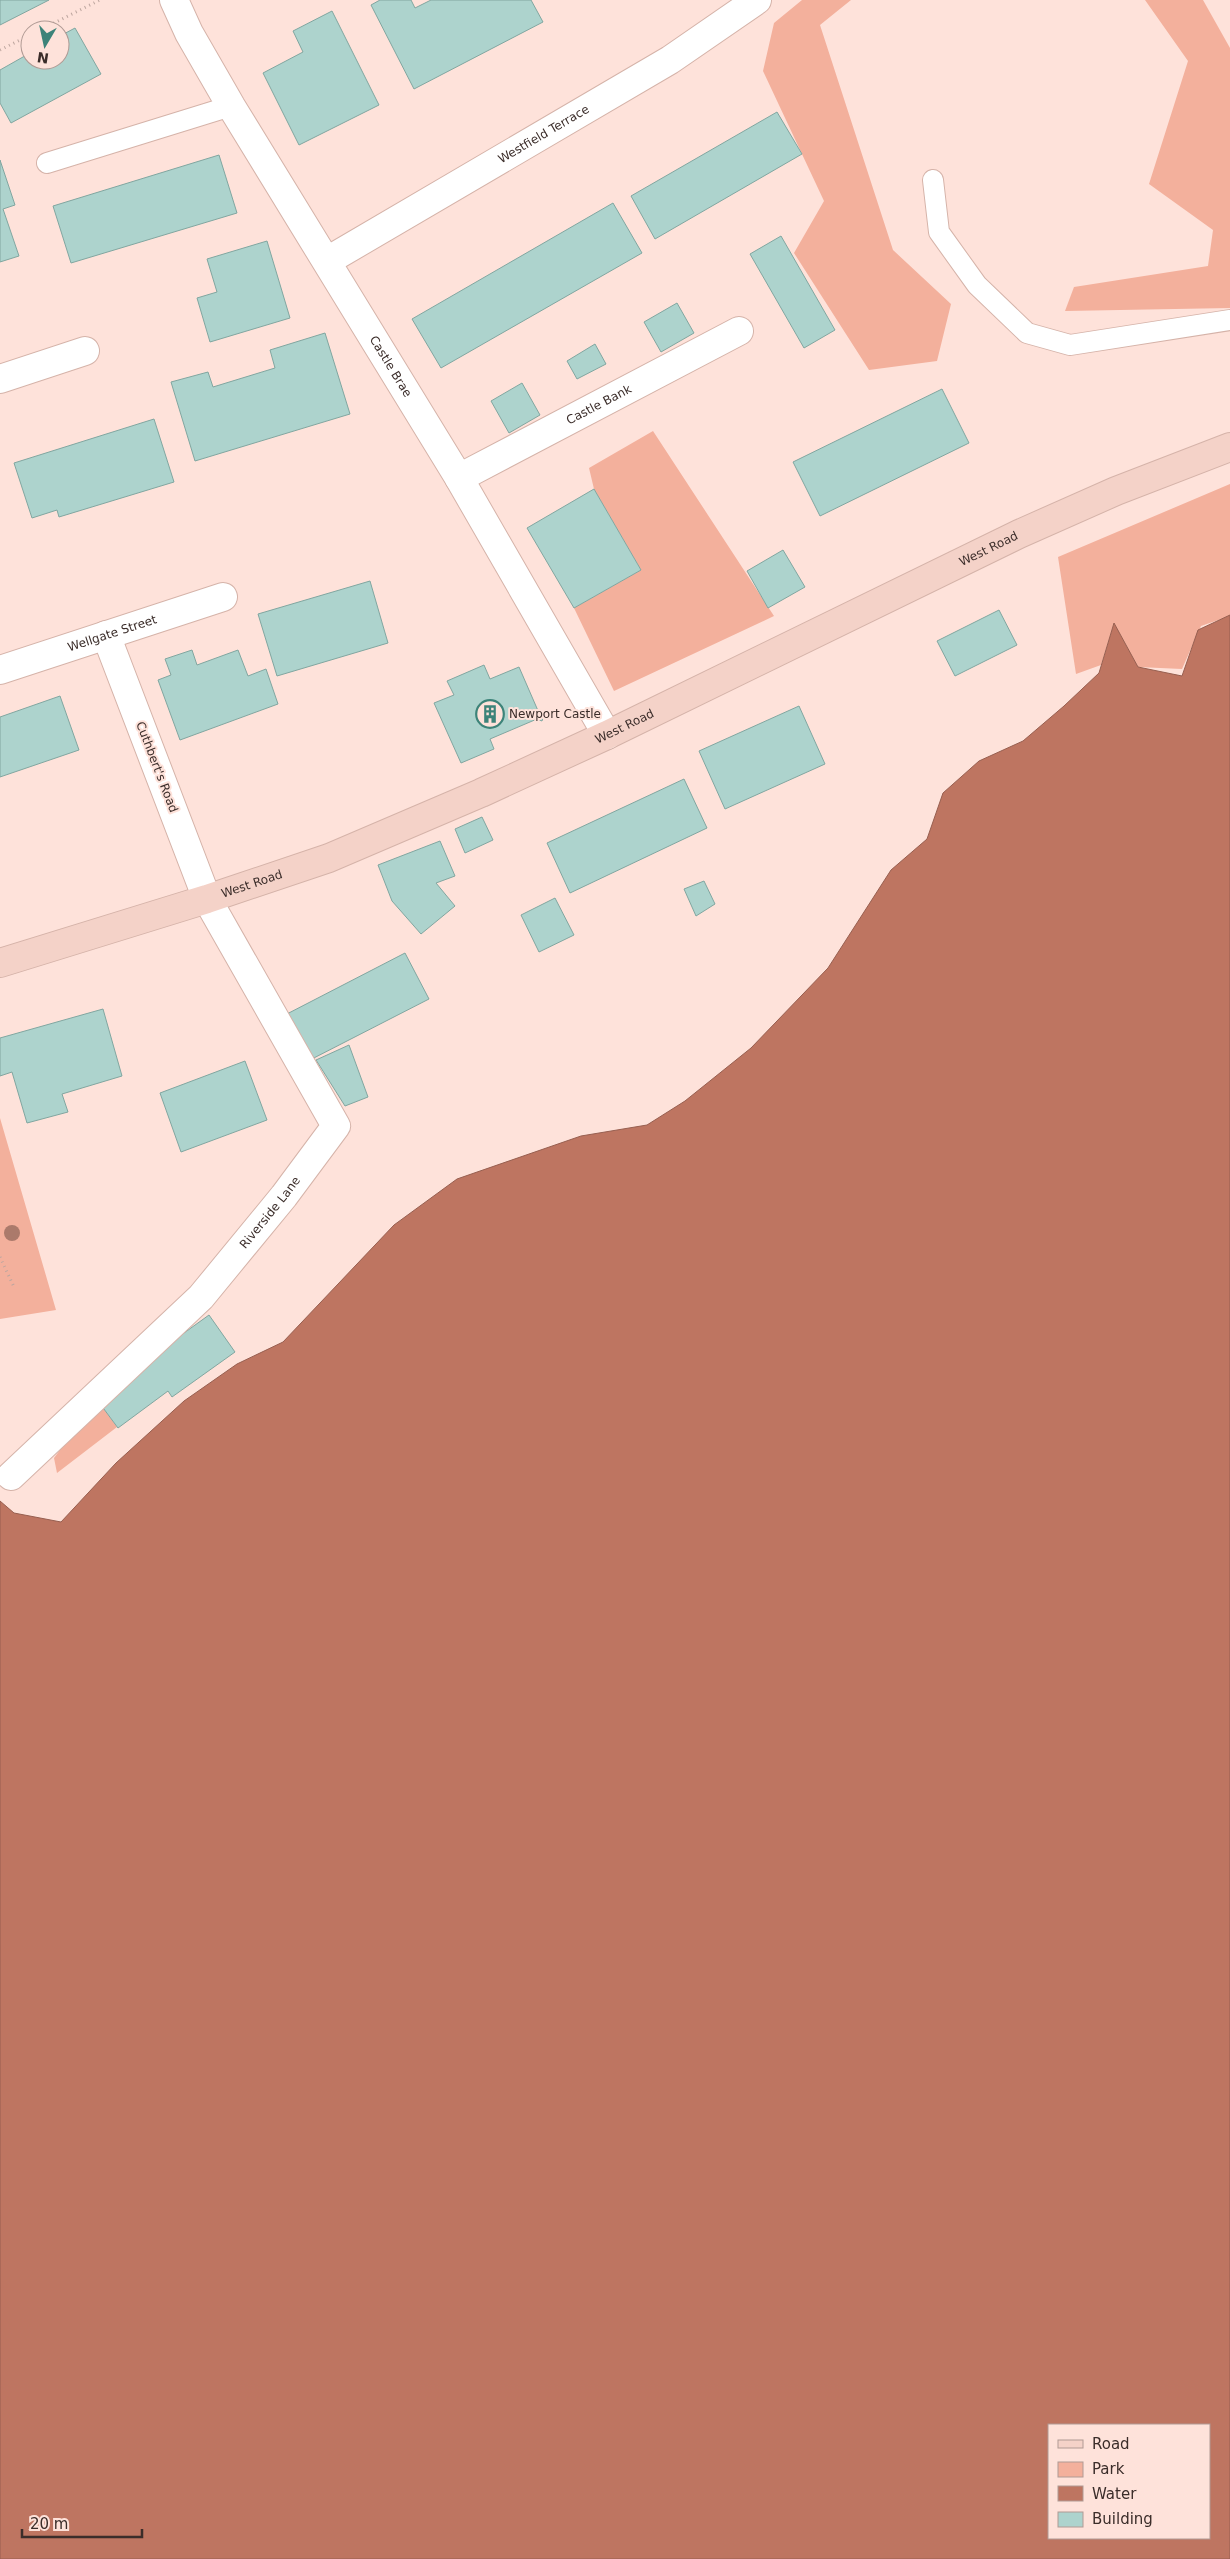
<svg xmlns="http://www.w3.org/2000/svg" width="1230" height="2559" font-family="'DejaVu Sans',sans-serif">
	<style>
		.green { fill: #f3b09c }
		.water { fill: #be7561; stroke: #975f50; fill-rule: evenodd }
		.building { fill: #add3cd; stroke: #81a6a0 }
		.lines { fill: none; stroke-linecap: round; stroke-linejoin: round }
		.service-casing { stroke: #d5b3a9; stroke-width: 22 }
		.minor-casing { stroke: #d5b3a9; stroke-width: 30 }
		.secondary-casing { stroke: #d5b3a9; stroke-width: 30 }
		.path { stroke: #bda69f; stroke-width: 3; stroke-dasharray: 1 4; stroke-linecap: butt }
		.service { stroke: #fff; stroke-width: 20 }
		.minor { stroke: #fff; stroke-width: 28 }
		.secondary { stroke: #f4d2c8; stroke-width: 28 }
		.tree { fill: #ab7a6b }
		.labels { text-anchor: middle; dominant-baseline: central; stroke-width: 4; stroke-linejoin: round; paint-order: stroke }
		.street-label { font-size: 12px; fill: #3b2d2a; stroke: #fee2da }
		.poi-label { font-size: 12px; fill: #3b2d2a; stroke: #fee2da; text-anchor: start }
	</style>
	<rect width="100%" height="100%" fill="#fee2da"/>
	<path class="green" d="M802,0h49l-31,25 73,225 58,54 -14,57 -68,9 -75,-117 30,-52 -61,-130 11,-48z
		M1145,0h58l27,48v260l-165,3 9,-24 134,-21 5,-36 -64,-46 39,-123z
		M653,431l121,185 -160,75 -40,-83 67,-38 -47,-81 -5,-21z
		M1230,484v132l-29,10 -19,43 -44,-2 -24,-44 -13,42 -25,9 -18,-117z
		M0,1118l56,192 -56,9z
		M101,1405l16,22 -60,46 -3,-15 18,-24z"/>
	<path class="water" d="M1230,615v1944h-1230v-1058l14,12 47,9 55,-59 68,-62 53,-37 46,-22 111,-117 63,-46 124,-43 66,-11 38,-24 66,-53 77,-80 63,-98 36,-31 16,-46 36,-32 44,-20 41,-35 35,-33 15,-50 24,44 44,9 16,-46zM1049,2425h160v113h-160z"/>
	<path class="building" d="M0,0h49l-49,25z
		M380,0h31l4,8 16,-8h100l12,22 -129,67 -43,-84z
		M332,11l47,94 -80,40 -36,-72 40,-21 -10,-21z
		M75,28l26,46 -90,49 -11,-20v-33l30,-17v7h30v-24z
		M777,112l25,42 -147,85 -24,-43z
		M219,155l18,58 -166,50 -18,-57z
		M0,160l15,45 -12,4 16,47 -19,6z
		M613,203l29,50 -201,115 -29,-49z
		M781,236l54,94 -31,18 -54,-94z
		M267,241l23,77 -80,24 -13,-44 20,-6 -10,-33z
		M677,303l17,30 -33,19 -17,-30z
		M325,333l25,81 -155,47 -24,-79 37,-10 5,15 62,-19 -5,-18z
		M595,344l11,20 -29,15 -10,-18z
		M522,383l18,32 -31,18 -18,-32z
		M942,389l27,54 -149,73 -27,-54z
		M154,419l20,63 -115,35 -2,-7 -25,8 -18,-55z
		M594,489l47,81 -67,38 -47,-80z
		M783,550l22,37 -37,21 -21,-37z
		M370,581l18,62 -111,33 -19,-62z
		M999,610l18,35 -62,31 -18,-35z
		M192,650l5,15 41,-15 10,26 18,-7 12,35 -98,36 -22,-60 13,-5 -6,-16z
		M484,665l6,14 29,-12 20,46 5,2 -2,6 -5,-2 -47,20 4,10 -33,14 -27,-60 20,-8 -7,-14z
		M60,696l19,54 -79,27v-60z
		M799,706l26,58 -100,45 -26,-58z
		M684,779l23,49 -137,65 -23,-50z
		M482,817l11,23 -28,13 -10,-24z
		M440,841l15,35 -19,7 19,23 -34,28 -29,-33 -14,-36z
		M704,881l11,23 -19,12 -12,-27z
		M555,898l19,37 -35,17 -18,-37z
		M405,953l24,46 -123,63 -23,-46z
		M103,1009l19,67 -60,18 6,18 -41,11 -15,-51 -12,4v-38z
		M349,1045l19,52 -23,9 -29,-46z
		M245,1061l22,59 -86,32 -21,-59z
		M209,1315l26,37 -63,45 -4,-6 -50,37 -23,-31z"/>
	<g class="lines">
		<defs>
			<path id="service" d="M47,163l184,-57
				M933,180l6,52 38,53 50,48 43,12 160,-25"/>
			<g id="minor">
				<path id="s1" d="M174,0l15,33 42,73 228,372 148,257"/>
				<path id="s2" d="M327,261l343,-201 87,-60"/>
				<path d="M0,379l85,-28"/>
				<path id="s3" d="M459,478l280,-147"/>
				<path id="s4" d="M0,670l223,-73"/>
				<path id="s5" d="M11,1476l190,-179 83,-101 52,-70 -129,-227 -101,-264"/>
			</g>
			<g id="secondary">
				<path id="s6" d="M0,963l207,-64 122,-41 152,-65 126,-58 412,-201 97,-43 114,-44"/>
			</g>
		</defs>
		<use href="#service" class="service-casing"/>
		<use href="#minor" class="minor-casing"/>
		<use href="#secondary" class="secondary-casing"/>
		<path class="path" d="M40,30l60,-30
			M0,50l30,-15
			M0,1257l14,30"/>
		<use href="#service" class="service"/>
		<use href="#minor" class="minor"/>
		<use href="#secondary" class="secondary"/>
	</g>
	<circle class="tree" cx="12" cy="1233" r="8"/>
	<defs>
		<symbol id="building-ring" viewBox="-11 -11 22 22"><circle r="9.5" fill="#fee2da" stroke="#3d8379" stroke-width="1.5"/><path d="M-4-6H4V6H1V3H-1V6H-4ZM-2.5-4.3h1.7v1.8h-1.7ZM.8-4.3h1.7v1.8H.8ZM-2.5-1h1.7V.8h-1.7ZM.8-1h1.7V.8H.8Z" fill="#3d8379"/></symbol>
	</defs>
	<g fill-rule="evenodd">
		<use href="#building-ring" x="474" y="698" width="32" height="32"/>
	</g>
	<g class="labels">
		<g class="street-label">
			<text stroke="none"><textPath href="#s2" startOffset="251">Westfield Terrace</textPath></text>
			<text stroke="none"><textPath href="#s1" startOffset="426">Castle Brae</textPath></text>
			<text stroke="none"><textPath href="#s3" startOffset="158">Castle Bank</textPath></text>
			<text stroke="none"><textPath href="#s6" startOffset="1074">West Road</textPath></text>
			<text stroke="none"><textPath href="#s4" startOffset="118">Wellgate Street</textPath></text>
			<text stroke="none"><textPath href="#s6" startOffset="669">West Road</textPath></text>
			<text transform="translate(157 767) rotate(69)">Cuthbert's Road</text>
			<text stroke="none"><textPath href="#s6" startOffset="264">West Road</textPath></text>
			<text stroke="none"><textPath href="#s5" startOffset="370">Riverside Lane</textPath></text>
		</g>
		<g class="poi-label">
			<text x="509" y="714">Newport Castle</text>
		</g>
	</g>
	<rect x="1048" y="2424" width="162" height="115" fill="#fee2da" stroke="#b09a94"/>
	<rect x="1058" y="2440" width="25" height="8" fill="#f4d2c8" stroke="#b09a94"/>
	<text x="1092" y="2449" font-size="15" fill="#3b2d2a">Road</text>
	<rect x="1058" y="2462" width="25" height="15" fill="#f3b09c" stroke="#b09a94"/>
	<text x="1092" y="2474" font-size="15" fill="#3b2d2a">Park</text>
	<rect x="1058" y="2486" width="25" height="15" fill="#be7561" stroke="#b09a94"/>
	<text x="1092" y="2499" font-size="15" fill="#3b2d2a">Water</text>
	<rect x="1058" y="2512" width="25" height="15" fill="#add3cd" stroke="#b09a94"/>
	<text x="1092" y="2524" font-size="15" fill="#3b2d2a">Building</text>
	<g transform="translate(45 45) rotate(189)"><circle r="24" fill="#fee2da" stroke="#b09a94"/>
	<path d="M0-4L9 19L0 12L-9 19Z" fill="#3d8379"/>
	<text y="-8" font-size="14" font-weight="bold" text-anchor="middle" fill="#3b2d2a">N</text>
	</g>
	<path d="M22 2529v8h120v-8" fill="none" stroke="#3b2d2a" stroke-width="2.5"/>
	<text x="30" y="2529" font-size="15" fill="#3b2d2a" stroke="#fee2da" stroke-width="4" paint-order="stroke">20 m</text>
</svg>
